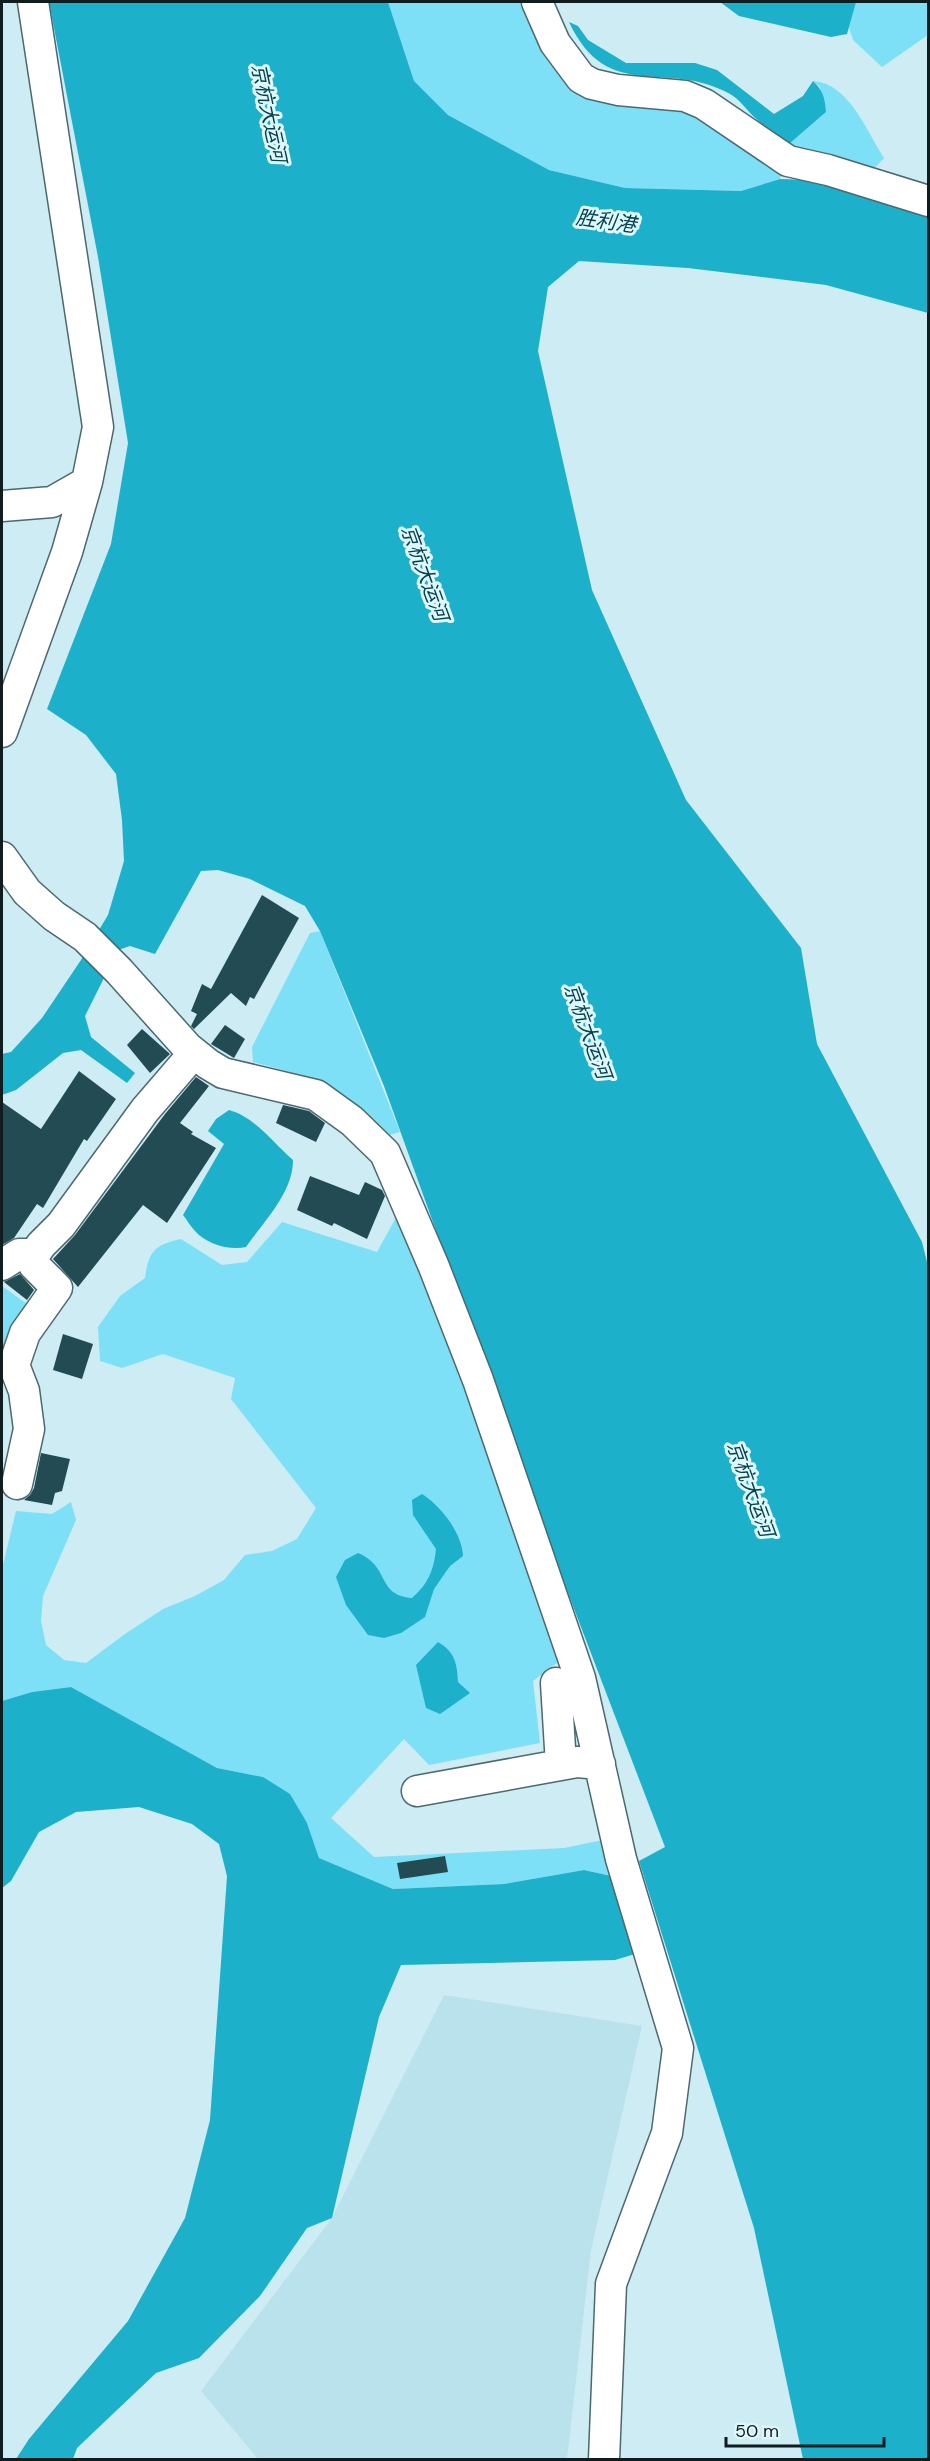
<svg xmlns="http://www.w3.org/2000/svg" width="930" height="2461" font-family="'DM Sans','Noto Sans SC',sans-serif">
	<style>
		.built { fill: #bae2ec }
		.green { fill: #7de0f7 }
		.water { fill: #1cb0ca }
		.building { fill: #234b54 }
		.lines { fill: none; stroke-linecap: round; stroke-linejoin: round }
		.minor-casing { stroke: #4d686f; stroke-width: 33 }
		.minor { stroke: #fff; stroke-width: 30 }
		.labels { text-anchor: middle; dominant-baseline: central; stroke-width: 6; stroke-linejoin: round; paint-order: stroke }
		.water-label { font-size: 20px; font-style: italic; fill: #05424d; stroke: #dff8fe }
	</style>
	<rect width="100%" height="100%" fill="#cdecf3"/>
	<path class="built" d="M444,1995l198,31 -51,224 -24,209h-309l-57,-68 131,-173z"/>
	<path class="green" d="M388,2h136l35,67 129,39 94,63 -2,8 -39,12 -116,-3 -76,-18 -101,-55 -34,-34z
		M841,2h87v33l-46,32 -29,-27z
		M813,81c36,2 54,51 71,77l-14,15 -51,-14 -30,-15 37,-32 -6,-25z
		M320,931l80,201 -18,5 -63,-57 -66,-18 -1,-15 58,-114z
		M398,1214l62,151 52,162 49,133 -28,21 7,62 -111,22 -25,-26 -73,79 43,39 190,-9 39,-8 31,41 -50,-11 -80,14 -111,5 -74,-31 -12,-35 -44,-46 -46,-9 -146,-81 -39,5 -30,9v-132l14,-58 36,3 19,-12 5,18 -33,76 -2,25 5,24 18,15 22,3 39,-29 38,-25 32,-13 29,-16 21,-25 27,-4 25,-12 19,-31 -85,-109 4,-21 -72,-24 -41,14 -22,-7 -2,-34 22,-31 25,-18c4,-27 9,-33 36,-39l41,26 25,-3 35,-40 95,30z
		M2,1286l32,23 -32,57z"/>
	<path class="water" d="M49,2h339l26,79 34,34 101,55 76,18 116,3 39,-12 59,2 89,27v105l-102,-28 -138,-17 -109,-7 -31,26 -10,64 54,239 94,210 115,148 16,96 105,198 6,24v1193h-125l-49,-231 -115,-367 26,-14 -126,-330 -155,-431 -64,-155 -15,-25 -55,-27 -32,-9 -17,1 -46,83 -25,-8 -12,4 -33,66 6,21 44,36 -8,10 -46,-33 -18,3 -47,37 -14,5v-41l9,-2 31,-34 39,-58 27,-45 16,-54 -2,-41 -6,-46 -30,-39 -39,-26 64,-165 17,-101 -30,-186z
		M720,2h136l-9,32 -16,3 -92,-21z
		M569,22l9,4 10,14 38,23h69l22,7 57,44 29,-18 10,-15c10,9 12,18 13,31l-37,32c-13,-8 -25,-18 -36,-28 -7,-7 -14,-17 -23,-22 -64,-36 -122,11 -161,-72z
		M229,1110c26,7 44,33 64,50 0,33 -29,61 -47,87 -16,4 -40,-3 -51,-16 -4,-4 -8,-11 -12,-16l41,-71 -16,-13 8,-12z
		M422,1494c19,12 40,39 41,62l-13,10 -16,23 -9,28 -24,16 -17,5 -16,-3 -22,-30 -10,-28 9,-17 13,-7c33,14 18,42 54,45 16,-14 22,-28 24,-49l-23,-34 -1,-15z
		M438,1642c17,10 19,21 20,40l12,11 -30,21 -14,-6 -10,-43z
		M71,1687l146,81 46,9 27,17 17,29 12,35 74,31 111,-5 80,-14 50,11 21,67 -40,12 -214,5 -22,52 -47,201 -25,10 -47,68 -61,62 -43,15 -79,75 -4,11h-57l13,-20 99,-118 57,-103 25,-98 17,-244 -8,-32 -27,-20 -53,-17 -63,5 -37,20 -28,49 -9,7v-187l30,-9z"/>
	<path class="building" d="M262,895l37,23 -45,81 -4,-2 -4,9 -15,-13 -37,36 -3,-3 6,-12 -6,-3 11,-27 9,5z
		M225,1025l20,14 -11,19 -23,-14z
		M142,1029l28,25 -20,19 -23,-28z
		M79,1071l37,28 -29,42 -3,-2 -41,69 -6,-4 -23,34 -12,7v-143l39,27z
		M196,1077l13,9 -29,37 13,9 -2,2 25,14 -49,75 -24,-18 -65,82 -25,-28 22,-24 90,-121z
		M283,1105l26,6 16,12 -9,19 -40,-19z
		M310,1176l49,19 6,-13 17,8 3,6 -18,43 -33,-16 -2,3 -35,-16z
		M20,1274l14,16 -7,10 -23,-18z
		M63,1334l30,10 -11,35 -29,-9z
		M41,1453l29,6 -8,32 -7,2 -3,12 -28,-5 6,-5 4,-7z
		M445,1856l3,16 -48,7 -3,-16z"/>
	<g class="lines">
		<defs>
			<path id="minor" d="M537,2l18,41 26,35 11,6 26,6 67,6 19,8 84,57 40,9 100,31
				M2,506l50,-4 35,-20
				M2,732l65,-180 20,-70 11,-55 -65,-425
				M2,857l25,35 27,24 31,21 34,34 69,77 20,16 15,9 93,22 36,26 33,32 49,114 44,113 102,298 41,181 57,189 -11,85 -56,151 -7,176
				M2,1265l17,-11h16
				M17,1484l12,-55 -5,-38 -10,-26 11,-32 32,-45 -23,-23 1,-11 6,-9 20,-20 84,-115 49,-57
				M556,1683l5,82
				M417,1791l160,-29 23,2"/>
		</defs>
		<use href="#minor" class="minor-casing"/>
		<use href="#minor" class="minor"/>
	</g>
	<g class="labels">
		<g class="water-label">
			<text transform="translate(269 113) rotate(78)">京杭大运河</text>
			<text transform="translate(606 221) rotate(8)">胜利港</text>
			<text transform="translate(425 573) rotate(70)">京杭大运河</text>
			<text transform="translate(588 1031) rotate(70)">京杭大运河</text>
			<text transform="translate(751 1489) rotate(70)">京杭大运河</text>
		</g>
	</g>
	<rect width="930" height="2461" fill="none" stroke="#111c1f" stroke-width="6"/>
	<path d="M726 2437v9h158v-9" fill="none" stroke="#111c1f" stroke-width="3"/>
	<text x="735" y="2437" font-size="18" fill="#111c1f" stroke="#dff8fe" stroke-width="4.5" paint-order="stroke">50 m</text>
</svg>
